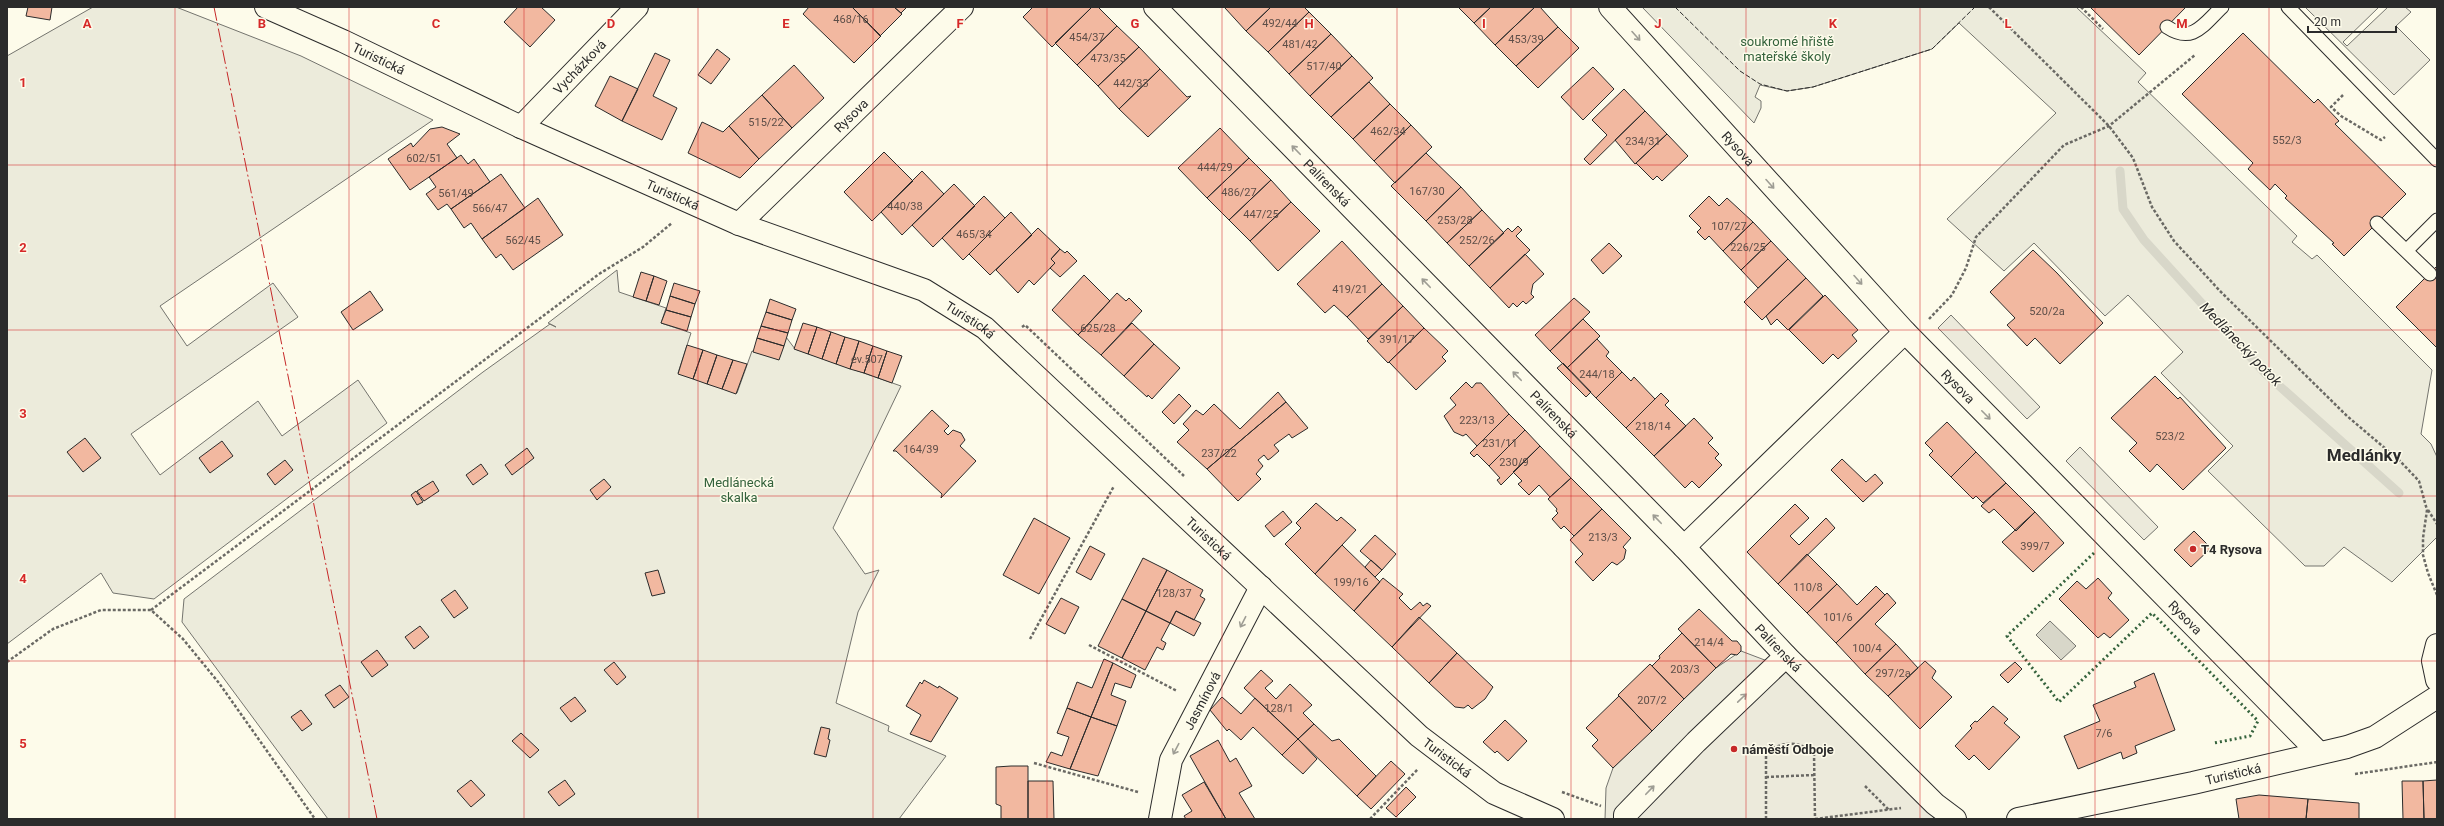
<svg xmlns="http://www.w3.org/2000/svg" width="2444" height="826" font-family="Roboto,sans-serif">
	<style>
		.green { fill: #ecebdb; stroke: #74746e }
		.parking { fill: #eceadb; stroke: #74746e }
		.water { fill: #d8d7c9; stroke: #74746e }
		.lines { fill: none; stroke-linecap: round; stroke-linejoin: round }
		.stream { stroke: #d8d7c9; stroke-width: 9 }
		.building { fill: #f2b8a0; stroke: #2b2b2b }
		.lane-casing { stroke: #2b2b2b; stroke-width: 15 }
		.street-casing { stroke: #2b2b2b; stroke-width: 24 }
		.secondary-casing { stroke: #2b2b2b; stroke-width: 24 }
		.path { stroke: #6a6964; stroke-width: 2.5; stroke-dasharray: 3 2; stroke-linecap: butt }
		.lane { stroke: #fdfbea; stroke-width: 13 }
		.street { stroke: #fdfbea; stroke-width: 22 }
		.secondary { stroke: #fdfbea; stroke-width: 22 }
		.hedge { stroke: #34623c; stroke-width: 3; stroke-dasharray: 2 3; stroke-linecap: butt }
		.fence { stroke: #2b2b2b; stroke-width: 1; stroke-dasharray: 5 2; stroke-linecap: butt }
		.power { stroke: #c62828; stroke-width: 1; stroke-dasharray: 14 3 2 3; stroke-linecap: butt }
		.oneway { stroke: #9e9d94 }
		.grid { fill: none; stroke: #d62828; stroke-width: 1; stroke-opacity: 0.55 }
		.poi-dot { fill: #c62828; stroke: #fdfbea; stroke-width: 1.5 }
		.labels { text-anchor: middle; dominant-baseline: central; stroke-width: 3; stroke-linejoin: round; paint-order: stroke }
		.number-label { font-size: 11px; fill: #5d4e48 }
		.park-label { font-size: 13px; fill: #34623c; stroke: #fdfbea }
		.street-label { font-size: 13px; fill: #2b2b2b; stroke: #fdfbea }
		.poi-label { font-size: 13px; font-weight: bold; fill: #2b2b2b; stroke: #fdfbea; text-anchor: start }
		.water-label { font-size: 14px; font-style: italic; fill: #2b2b2b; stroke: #fdfbea }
		.district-label { font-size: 17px; font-weight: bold; fill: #2b2b2b; stroke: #fdfbea }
		.grid-label { font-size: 13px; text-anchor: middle; font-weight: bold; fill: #d62828; stroke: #fdfbea; stroke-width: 3; stroke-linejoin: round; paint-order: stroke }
	</style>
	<rect width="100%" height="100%" fill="#fdfbea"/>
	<path class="green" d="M93,7h83l125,49 132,64 -273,186 27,40 86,-63 25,34 -167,117 29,41 98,-74 24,35 76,-56 29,43 -233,176 -41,-6 -12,-20 -94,71v-588z
		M1642,7h434l70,66 -8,9 159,154 -5,6 20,17 5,-4 115,115 -11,64 10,10 6,13v80l-45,45 -48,-35 -20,19h-19l-97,-95 25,-25 -72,-73 22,-21 -55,-57 -23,21 -71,-73 -30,28 -57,-52 109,-106 -97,-90 -27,26 -119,38 -26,4 -27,-6 -5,12 6,4v7l-7,15z
		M617,270l2,22 47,16 -5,15 30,10 -13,40 59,20 15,-42 26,8 8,-22 9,12 106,37 -68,142 32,46 14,-4 -21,42 -22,91 53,23 -1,5 58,25 -47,63h-571l-146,-197 2,-23 299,-227 67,-48 6,3 -8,-4z"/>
	<path class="parking" d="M2305,7h74l-36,35 4,4 41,-39h17l6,5 -15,14 34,34 -36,35z
		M1951,315l89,92 -13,12 -89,-91z
		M2080,447l78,80 -14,13 -78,-79z
		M1741,651l50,19 144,149h-330l1,-31 7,-20 103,-100z"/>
	<path class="water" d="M2050,621l26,25 -15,14 -25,-25z"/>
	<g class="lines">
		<path class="stream" d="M2120,171l3,38 21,31 122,134 133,119"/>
	</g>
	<path class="building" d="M28,7h24l-2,13 -24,-4z
		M518,7h23l14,13 -25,27 -26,-25z
		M809,7h43l29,29 -27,27 -51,-49z
		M852,7h42l8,7 -22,22z
		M894,7h13l-6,6z
		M1033,7h57l1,1 -39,39 -29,-30z
		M1098,7l19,19 -40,39 -22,-22 37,-36z
		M1227,7h44l-25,24 -21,-23z
		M1271,7h33l5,5 -41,40 -22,-21z
		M1458,7h33l-17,16z
		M1491,7h44l-40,38 -21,-22z
		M1535,7h5l18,20 -42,39 -21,-21z
		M2090,7h96l-47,48z
		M1309,12l22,22 -42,40 -21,-22z
		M1117,26l22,21 -41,39 -21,-21z
		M1558,27l21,21 -41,40 -22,-22z
		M2243,33l71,70 4,-4 21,22 -4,3 71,70 -62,62 -12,-12 2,-1 -49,-45 2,-2 -12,-12 -5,6 -22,-21 5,-6 -71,-69z
		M1331,34l21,22 -42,40 -21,-22z
		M1139,47l21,22 -41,40 -21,-23z
		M717,49l13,10 -19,25 -13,-9z
		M655,53l15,7 -17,36 24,12 -15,32 -40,-19z
		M1352,56l21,22 -42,39 -21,-21z
		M794,65l30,33 -32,30 -30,-33z
		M1593,67l21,22 -31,31 -22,-23z
		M1160,69l27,28 4,-1 -43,41 -29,-28z
		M610,76l28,13 -16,32 -27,-15z
		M1369,82l21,22 -37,35 -22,-22z
		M1624,89l21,22 -55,54 -6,-6 23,-24 -15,-15z
		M762,95l30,33 -33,31 -30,-33z
		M1390,104l21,21 -37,36 -21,-22z
		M1645,111l22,23 -32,30 -20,-24z
		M702,122l21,10 6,-6 30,33 -19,19 -52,-25z
		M1411,125l21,22 -37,36 -21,-22z
		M442,127l18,7 -13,10 10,14 -47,32 -22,-31 23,-16 2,4 17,-18z
		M1220,128l29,30 -42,40 -29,-30z
		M1667,134l21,22 -26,25 -5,-5 -4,4 -17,-17z
		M884,152l29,29 -41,40 -28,-29z
		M1426,153l35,34 -35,34 -35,-35z
		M461,155l7,9 6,-5 16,23 -39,27 -4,-5 -9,6 -12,-16 10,-7 -7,-10z
		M1249,158l22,22 -42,40 -22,-22z
		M922,171l22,23 -42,41 -21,-23z
		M501,174l24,34 -43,31 -11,-16 -7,5 -13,-19z
		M1271,180l20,22 -41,39 -21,-21z
		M954,184l21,22 -42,41 -21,-22z
		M1461,187l21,23 -35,33 -21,-22z
		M984,196l21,22 -42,42 -21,-22z
		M1709,196l10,10 8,-8 26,24 -30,29 -14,-15 -4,4 -8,-8 4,-4 -12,-12z
		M538,198l25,37 -50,35 -12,-16 -5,4 -14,-19z
		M1291,202l29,29 -42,40 -28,-30z
		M1482,210l22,23 -35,33 -22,-23z
		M1011,212l21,23 -42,40 -21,-21z
		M1753,222l18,19 -30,29 -18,-19z
		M1518,226l4,4 -6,6 14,14 -40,38 -21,-22 39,-38 4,4z
		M1038,228l22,21 -9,10 4,4 -21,22 -5,-5 -11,13 -22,-23z
		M1342,241l40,43 -35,33 -13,-12 -9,8 -28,-29z
		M1771,241l17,18 -30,29 -17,-18z
		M1609,243l13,13 -19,18 -12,-14z
		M1060,249l5,4 2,-2 10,10 -17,16 -10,-9 5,-5 -4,-4z
		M2033,250l24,23 46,50 -43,41 -25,-26 -8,8 -20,-21 8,-7 -25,-26z
		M1525,254l19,20 -11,10 -2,10 3,3 -8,7 -3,-3 -6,6 -4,-4 -4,5 -19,-20z
		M1788,259l18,19 -44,42 -18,-18z
		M2437,266v82l-41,-41z
		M641,272l13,4 -8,25 -13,-4z
		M1084,275l26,26 -32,34 -26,-25z
		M654,276l13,5 -8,24 -13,-4z
		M1806,278l17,18 -35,34 -11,-11 -6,6 -5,-9z
		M674,283l26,8 -5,13 -25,-8z
		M1382,284l21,22 -35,33 -21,-22z
		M370,291l13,19 -30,20 -12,-18z
		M1117,293l9,8 3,-3 13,13 -41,44 -23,-20z
		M1825,295l33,35 -6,5 5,6 -19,18 -5,-5 -10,10 -34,-34z
		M670,296l25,8 -4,13 -25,-7z
		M1574,298l16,14 -40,39 -15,-16z
		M770,299l26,10 -4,11 -26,-8z
		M1403,306l21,22 -36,35 -21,-22z
		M666,310l25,7 -4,14 -26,-8z
		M766,312l26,8 -4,13 -27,-7z
		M1583,319l17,17 -33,32 -17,-17z
		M803,323l14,4 -9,27 -14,-5z
		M1132,323l22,21 -30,32 -23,-21z
		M761,326l27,7 -4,13 -27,-8z
		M817,327l14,5 -9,27 -14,-5z
		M1424,328l24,23 -6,6 4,4 -30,29 -27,-28z
		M831,332l14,5 -9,27 -14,-5z
		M845,337l14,4 -9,28 -14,-5z
		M757,338l27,8 -5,14 -26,-8z
		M1597,339l12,13 -3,4 16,16 -26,26 -29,-30z
		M859,341l14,5 -9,27 -14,-4z
		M1154,344l26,24 -28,31 -4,-4 -1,2 -23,-21z
		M687,345l16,5 -10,29 -15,-5z
		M873,346l14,5 -9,27 -14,-5z
		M703,350l14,5 -10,29 -14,-5z
		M887,351l15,5 -10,27 -14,-5z
		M717,355l16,5 -11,29 -15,-5z
		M733,360l14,4 -11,30 -14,-5z
		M1563,363l28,29 -5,5 -29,-29z
		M1622,372l9,9 3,-4 21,22 -29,29 -30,-30z
		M2155,376l23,23 2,-2 46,51 -43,42 -26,-26 -7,8 -21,-21 8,-8 -26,-25z
		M1466,382l6,6 4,-5h5l28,31 -32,32 -11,-12 -3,2 -9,-4 -10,-16 12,-11 -6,-7z
		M1278,392l8,10 -79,67 -30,-27 12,-12 -6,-6 13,-14 7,5 11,-11 26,25z
		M1661,393l8,8 -4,4 21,21 -32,30 -28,-28z
		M1179,394l12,12 -17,18 -12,-12z
		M1286,402l22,26 -16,10 -3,-4 -15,11 5,6 -8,7 -3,2 -4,-5 -6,5 5,6 -7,8 5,5 -23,22 -31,-32z
		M932,410l17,16 -5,5 4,4 5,-5 8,3 4,7 -5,6 16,15 -35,37 1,-4 -46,-43h-3z
		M1509,414l16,16 -36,36 -12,-12 -3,3 -4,-4z
		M1694,418l19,20 -5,5 11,11 -4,4 7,7 -23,23 -7,-7 -7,7 -31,-32z
		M1947,422l29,30 -25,25 -22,-22 4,-4 -8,-8z
		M1525,430l15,16 -39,39 -4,-5 3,-2 -11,-12z
		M85,438l16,20 -18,14 -16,-20z
		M222,441l11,15 -23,17 -11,-15z
		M1540,446l31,32 -21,19 -11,-12 -10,10 -11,-11 4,-3 -9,-9z
		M527,448l7,10 -22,17 -7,-10z
		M1976,452l30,31 -23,20 -7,-7 -3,3 -22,-22z
		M1842,459l24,23 9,-8 8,9 -20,19 -32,-32z
		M285,460l8,10 -18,15 -8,-11z
		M481,464l7,10 -15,11 -7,-10z
		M1571,478l31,31 -28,27 -10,-10 -3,3 -9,-10 6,-6 -2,-2 1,-2 -9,-10z
		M604,479l7,8 -14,13 -7,-10z
		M433,481l6,10 -15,10 -7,-10z
		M2006,483l29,29 -19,19 -22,-22 -5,4 -8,-7z
		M416,491l7,11 -6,3 -6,-10z
		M1316,503l21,18 4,-4 15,13 -41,44 -30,-30 16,-16 -5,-5z
		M1795,504l14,14 -19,18 9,9 27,-27 9,10 -57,56 -31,-32z
		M1602,509l29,29 -8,9 3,3 -2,9 -7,6 -5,-3 -19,19 -18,-19 8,-8 -13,-14z
		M1283,511l9,11 -18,15 -9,-11z
		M2035,512l29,31 -31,29 -31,-30z
		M1034,518l36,20 -31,56 -36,-19z
		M2194,531l17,17 -20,19 -17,-17z
		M1375,535l21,19 -14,16 -22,-19z
		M1342,545l38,37 -26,29 -39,-37z
		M1090,546l15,8 -14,26 -15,-8z
		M1807,554l30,30 -30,29 -29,-29z
		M1143,558l24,12 -21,41 -24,-12z
		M1371,560l11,10 -7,7 -10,-10z
		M658,570l7,23 -13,3 -7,-23z
		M1167,570l36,20 -3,6 5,3 -11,21 -18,-9 -6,12 -24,-12z
		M1383,578l20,16 -4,4 12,12 9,-8 3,4 4,-3 4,3 -39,41 -38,-36z
		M2098,578l14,15 -4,5 21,22 -19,18 -6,-5 -6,5 -39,-39 18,-18 9,8z
		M1837,584l20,21 19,-19 9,9 -49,48 -29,-30z
		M455,590l13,18 -14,10 -13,-18z
		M1887,593l9,10 -21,21 21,20 -31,30 -29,-31z
		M1061,598l18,9 -14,27 -19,-10z
		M1122,599l24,12 -24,47 -24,-12z
		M1699,609l33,32h5l4,5v5l-4,4 -6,-1 -15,14 -38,-39z
		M1146,611l24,12 -9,17 5,3 -3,7 -6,-3 -12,23 -23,-12z
		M1176,611l25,12 -7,13 -24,-13z
		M1419,617l38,36 -28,30 -37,-36z
		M420,626l9,11 -15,12 -9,-12z
		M1682,633l34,35 -32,31 -32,-33 8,-8 -1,-2z
		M1896,644l22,24 -30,28 -23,-22z
		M377,650l11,15 -16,12 -11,-15z
		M1457,653l36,34 -8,12 -13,10 -4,-4 -4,3 -9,-1 -26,-24z
		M1104,659l9,4 -22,54 -24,-9 10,-26 15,6z
		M1925,661l11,10 -4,7 20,19 -32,32 -32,-33z
		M614,662l12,15 -9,8 -13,-15z
		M2015,662l7,7 -14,14 -8,-8z
		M1113,663l23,12 -5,13 -16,-5 -4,12 15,6 -9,25 -26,-9z
		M1650,664l34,35 -32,32 -34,-36z
		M1261,670l12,11 -8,7 11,11 14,-15 22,21 -9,8 11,11 -16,15 -54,-51z
		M2154,673l21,57 -40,16 2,7 -14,6 -2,-7 -43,17 -14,-33 36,-15 -7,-16 43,-18 -2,-5z
		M924,680l14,8 1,-2 19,12 -27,44 -21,-8 11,-19 -15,-9 14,-24 2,2z
		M340,685l9,12 -15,11 -9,-13z
		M1619,696l33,35 -39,37 -21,-22 6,-6 -12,-12z
		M575,697l11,14 -15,11 -11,-14z
		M1222,697l19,17 14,-16 43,41 -16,16 -29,-28 -12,13 -12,-11 -2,2 -17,-21z
		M1993,706l15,13 -4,4 16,14 -31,33 -15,-15 -5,5 -14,-14 17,-18 -2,-2 5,-5 2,1z
		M1067,708l24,9 -21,52 -24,-7 5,-10 11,4 7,-19 -12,-4z
		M301,710l11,14 -10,7 -11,-14z
		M1091,717l26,9 -19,50 -28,-7z
		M1505,720l22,21 -19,20 -11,-10 -2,2 -12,-11z
		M1314,724l18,17 7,-2 37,37 -19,20 -59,-57z
		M821,727l9,2 -2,10 2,1 -4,17 -12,-3z
		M521,733l18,17 -9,8 -18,-17z
		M1298,739l19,20 -14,15 -21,-19z
		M1218,740l12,22 6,-4 16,28 -13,7 16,26h-29l-36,-63z
		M1391,761l14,13 -34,35 -14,-13z
		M1011,766h17v53h-27v-13l-5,-2v-37z
		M471,780l14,15 -14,12 -14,-16z
		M565,780l10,14 -16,12 -11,-14z
		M2437,780v39h-13l-1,-38z
		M1028,781h25l1,38h-26z
		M2402,781h21l1,38h-21z
		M1204,782l22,37h-40l-2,-3 8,-5 -10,-16z
		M1406,787l10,10 -20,20 -10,-9z
		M2259,795l49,4 -2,20h-67l-3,-20z
		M2308,799l51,4v16h-53z"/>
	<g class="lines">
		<defs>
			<path id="lane" d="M2288,7l149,153
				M2167,27c26,17 36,-2 55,-20
				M2377,223l53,51
				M2406,251l31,-31"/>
			<g id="street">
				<path id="s1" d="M266,7l77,34 178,86 218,97 185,66 61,38 434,408 75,57 59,26"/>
				<path id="s2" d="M1155,7l529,540 102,109 149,148 20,15"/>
				<path id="s3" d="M1610,7l295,325 414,421"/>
				<path id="s4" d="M521,127l116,-120"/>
				<path id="s5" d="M739,224l223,-217"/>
				<path d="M1684,547l221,-215"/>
				<path id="s6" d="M1160,819l11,-59 90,-173"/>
				<path d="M1625,819v-4l71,-73 90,-86"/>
				<path id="s7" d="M2018,819l175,-36 154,-36 28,-10 62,-40"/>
			</g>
			<path id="secondary" d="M2437,645l-4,16 4,19"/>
		</defs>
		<use href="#lane" class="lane-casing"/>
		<use href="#street" class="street-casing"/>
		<use href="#secondary" class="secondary-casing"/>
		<path class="path" d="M1989,7l120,119 24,32 19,49 22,34 46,50 127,125 53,45 19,20 8,29 -4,28v17l5,18 9,22
			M2081,7l22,22
			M2343,95l-12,12 10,9 40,24 4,-3
			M1929,319l23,-24 14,-27 10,-31 88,-92 45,-19 86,-71
			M1022,327l3,-2 159,151
			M2428,510l9,14
			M151,610l448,-336 44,-27 29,-24
			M1030,639l84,-153
			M1089,645l88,46
			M7,662l46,-33 48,-19h50l32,29 36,44 96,136
			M1034,763l104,29
			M2355,774l82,-12
			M1766,777l49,-2
			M1865,786l24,24
			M1562,792l39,14
			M1370,819l48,-50
			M1766,819v-68c20,-9 28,-11 48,1l1,67
			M1815,819l86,-11"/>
		<use href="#lane" class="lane"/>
		<use href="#street" class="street"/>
		<use href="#secondary" class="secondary"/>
		<path class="hedge" d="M2094,553l-87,83 52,66 93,-89 106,108 -8,15 -36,7"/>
		<path class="fence" d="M1675,7l65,64 20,13 27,7 26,-4 119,-38 43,-42"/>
		<path class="power" d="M214,7l163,812"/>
	</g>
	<defs><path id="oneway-shaft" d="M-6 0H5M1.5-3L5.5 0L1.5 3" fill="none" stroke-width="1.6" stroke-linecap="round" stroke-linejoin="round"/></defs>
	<g class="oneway">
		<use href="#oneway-shaft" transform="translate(1636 36) rotate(48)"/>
		<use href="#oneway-shaft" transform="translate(1296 150) rotate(-134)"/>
		<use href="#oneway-shaft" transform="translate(1770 184) rotate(48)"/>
		<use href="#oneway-shaft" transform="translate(1858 280) rotate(48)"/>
		<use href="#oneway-shaft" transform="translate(1426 283) rotate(-134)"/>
		<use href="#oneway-shaft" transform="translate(1517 376) rotate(-134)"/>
		<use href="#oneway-shaft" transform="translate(1986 415) rotate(45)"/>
		<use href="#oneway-shaft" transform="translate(1657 519) rotate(-134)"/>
		<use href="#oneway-shaft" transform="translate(1243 622) rotate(117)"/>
		<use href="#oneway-shaft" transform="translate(1742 698) rotate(-44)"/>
		<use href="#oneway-shaft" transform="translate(1176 749) rotate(118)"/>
		<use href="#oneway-shaft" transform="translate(1650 790) rotate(-46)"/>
	</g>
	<path class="grid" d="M175,7v812M349,7v812M524,7v812M698,7v812M873,7v812M1047,7v812M1222,7v812M1397,7v812M1571,7v812M1746,7v812M1920,7v812M2095,7v812M2269,7v812M7,165h2430M7,330h2430M7,496h2430M7,661h2430"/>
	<g class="poi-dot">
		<circle cx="2193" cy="549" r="4"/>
		<circle cx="1734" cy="749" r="4"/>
	</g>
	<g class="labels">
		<g class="number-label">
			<text x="851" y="19">468/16</text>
			<text x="1280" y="23">492/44</text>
			<text x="1087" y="37">454/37</text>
			<text x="1526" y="39">453/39</text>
			<text x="1300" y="44">481/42</text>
			<text x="1108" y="58">473/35</text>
			<text x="1324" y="66">517/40</text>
			<text x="1131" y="83">442/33</text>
			<text x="766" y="122">515/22</text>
			<text x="1388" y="131">462/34</text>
			<text x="2287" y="140">552/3</text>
			<text x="1643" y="141">234/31</text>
			<text x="424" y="158">602/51</text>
			<text x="1215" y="167">444/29</text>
			<text x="1427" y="191">167/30</text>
			<text x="1239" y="192">486/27</text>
			<text x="456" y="193">561/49</text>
			<text x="905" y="206">440/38</text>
			<text x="490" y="208">566/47</text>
			<text x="1261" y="214">447/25</text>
			<text x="1455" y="220">253/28</text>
			<text x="1729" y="226">107/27</text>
			<text x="974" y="234">465/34</text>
			<text x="523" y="240">562/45</text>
			<text x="1477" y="240">252/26</text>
			<text x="1748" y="247">226/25</text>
			<text x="1350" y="289">419/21</text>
			<text x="2047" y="311">520/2a</text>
			<text x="1098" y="328">625/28</text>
			<text x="1397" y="339">391/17</text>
			<text x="867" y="359">ev.507</text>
			<text x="1597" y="374">244/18</text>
			<text x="1477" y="420">223/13</text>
			<text x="1653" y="426">218/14</text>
			<text x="2170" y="436">523/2</text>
			<text x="1500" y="443">231/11</text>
			<text x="921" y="449">164/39</text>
			<text x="1219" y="453">237/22</text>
			<text x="1514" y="462">230/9</text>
			<text x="1603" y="537">213/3</text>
			<text x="2035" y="546">399/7</text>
			<text x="1351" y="582">199/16</text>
			<text x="1808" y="587">110/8</text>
			<text x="1174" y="593">128/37</text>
			<text x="1838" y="617">101/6</text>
			<text x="1709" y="642">214/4</text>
			<text x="1867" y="648">100/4</text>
			<text x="1685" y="669">203/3</text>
			<text x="1893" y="673">297/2a</text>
			<text x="1652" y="700">207/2</text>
			<text x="1279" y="708">128/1</text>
			<text x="2104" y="733">7/6</text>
		</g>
		<g class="park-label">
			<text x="1787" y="41">soukromé hřiště<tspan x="1787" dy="15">mateřské školy</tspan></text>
			<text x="739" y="482">Medlánecká<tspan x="739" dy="15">skalka</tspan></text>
		</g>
		<g class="street-label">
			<text stroke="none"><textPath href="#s1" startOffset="124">Turistická</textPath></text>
			<text stroke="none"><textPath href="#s4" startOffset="84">Vycházková</textPath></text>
			<text stroke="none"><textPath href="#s5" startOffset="156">Rysova</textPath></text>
			<text stroke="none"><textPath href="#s3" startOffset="191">Rysova</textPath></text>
			<text stroke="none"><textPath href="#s2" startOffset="246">Palírenská</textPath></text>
			<text stroke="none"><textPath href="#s1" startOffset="448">Turistická</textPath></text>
			<text stroke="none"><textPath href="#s1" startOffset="772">Turistická</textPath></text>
			<text stroke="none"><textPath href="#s3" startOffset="515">Rysova</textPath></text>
			<text stroke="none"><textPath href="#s2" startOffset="570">Palírenská</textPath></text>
			<text stroke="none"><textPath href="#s1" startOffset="1096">Turistická</textPath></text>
			<text stroke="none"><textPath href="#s3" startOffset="839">Rysova</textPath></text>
			<text stroke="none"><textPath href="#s2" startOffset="894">Palírenská</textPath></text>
			<text stroke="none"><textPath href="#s6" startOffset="127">Jasmínová</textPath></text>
			<text stroke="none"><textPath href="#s1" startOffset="1420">Turistická</textPath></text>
			<text stroke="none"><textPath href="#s7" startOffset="220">Turistická</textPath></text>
		</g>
		<g class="poi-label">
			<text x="2201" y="549">T4 Rysova</text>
			<text x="1742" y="749">náměstí Odboje</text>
		</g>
		<g class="water-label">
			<text transform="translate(2241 344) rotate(46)">Medlánecký potok</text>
		</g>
		<g class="district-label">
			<text x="2364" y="455">Medlánky</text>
		</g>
	</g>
	<g class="grid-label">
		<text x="87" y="28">A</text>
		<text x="262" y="28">B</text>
		<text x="436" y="28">C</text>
		<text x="611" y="28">D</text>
		<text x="786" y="28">E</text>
		<text x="960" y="28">F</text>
		<text x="1135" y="28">G</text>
		<text x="1309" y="28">H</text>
		<text x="1484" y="28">I</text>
		<text x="1658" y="28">J</text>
		<text x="1833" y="28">K</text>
		<text x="2008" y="28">L</text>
		<text x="2182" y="28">M</text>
		<text x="23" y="87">1</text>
		<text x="23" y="252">2</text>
		<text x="23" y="418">3</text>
		<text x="23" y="583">4</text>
		<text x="23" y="748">5</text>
	</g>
	<rect width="2444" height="826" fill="none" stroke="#2b2b2b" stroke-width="16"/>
	<path d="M2308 26v6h88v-6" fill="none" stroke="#2b2b2b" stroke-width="2"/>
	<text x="2314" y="26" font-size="12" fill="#2b2b2b" stroke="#fdfbea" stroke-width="3" paint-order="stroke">20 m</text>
</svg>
